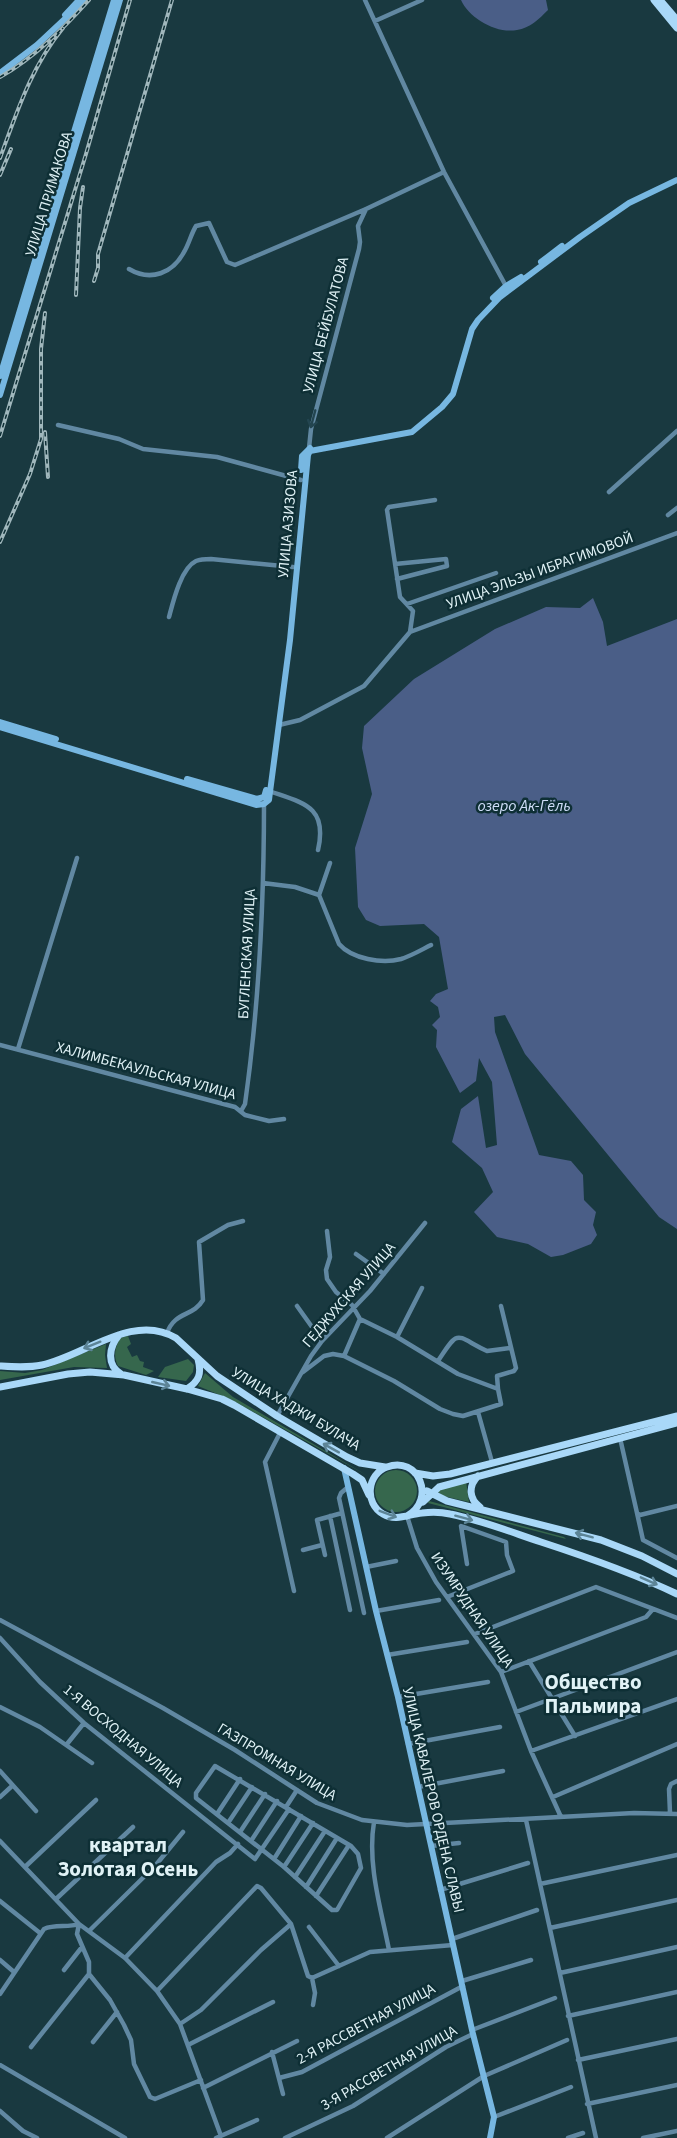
<svg xmlns="http://www.w3.org/2000/svg" width="677" height="2138" font-family="'Source Sans 3',sans-serif">
	<style>
		.green { fill: #36674d }
		.water { fill: #4a5e87 }
		.lines { fill: none; stroke-linecap: round; stroke-linejoin: round }
		.street { stroke: #6188a2; stroke-width: 4.5 }
		.secondary { stroke: #77b7e1; stroke-width: 6 }
		.primary { stroke: #a9d8f8; stroke-width: 7 }
		.rail-casing { stroke: #a0b7bc; stroke-width: 4 }
		.rail { stroke: #0e2f35; stroke-width: 1.5; stroke-dasharray: 4.5; stroke-linecap: butt }
		.oneway { stroke: #234550 }
		.oneway2 { stroke: #5c8496 }
		.labels { text-anchor: middle; dominant-baseline: central; stroke-width: 5; stroke-linejoin: round; paint-order: stroke }
		.street-label { font-size: 15px; fill: #e0f2f6; stroke: #0e2f35 }
		.water-label { font-size: 16px; font-style: italic; fill: #cfddf8; stroke: #0e2f35 }
		.district-label { font-size: 21px; font-weight: bold; fill: #e0f2f6; stroke: #0e2f35 }
	</style>
	<rect width="100%" height="100%" fill="#193940"/>
	<path class="green" d="M128,1336l3,8 -4,3 5,10 5,-2 3,6 4,1 -1,5 11,4 -8,4 -28,-9c-5,-10 -3,-18 2,-28z
		M106,1344l-1,11 2,13 -33,-1 -74,13v-9l25,2 17,-3z
		M188,1359l6,6 -1,7 -7,9 -28,-4 7,-10z
		M205,1373l28,24 135,79 -136,-76 -34,-14z
		M375 1491a21 21 0 1 1 42 0a21 21 0 1 1-42 0Z
		M466,1481l3,21 -26,-6 -6,-5z
		M429,1501l135,36 2,2 -138,-36z"/>
	<path class="water" d="M461,0h85l2,10c-9,9 -18,18 -31,20 -21,4 -48,-12 -56,-30z
		M593,598l10,24 4,24 70,-27v610l-18,-12 -134,-163 -20,-39 -11,2 1,15 44,123 32,6 12,14 1,25 12,12 -3,13 4,10 -6,9 -28,11 -12,2 -23,-13 -31,-7 -23,-25 19,-20 -11,-24 -30,-26 9,-33 17,-13 8,52 11,-3 -5,-63 -13,-24 -3,23 -16,12 -24,-46 1,-17 -5,-5 8,-8 -2,-10 -8,-6 6,-7 12,-5 -9,-52 -15,-13 -44,2 -14,-6 -8,-13 -3,-59 17,-54 -10,-46 2,-22 50,-47 81,-50 51,-22 34,1z"/>
	<g class="lines">
		<path class="street" d="M365,0l79,172 63,116
			M375,21l47,-21
			M129,269c22,13 44,4 55,-17 5,-8 7,-18 12,-26l13,-3 18,39 8,3 131,-56 78,-37
			M58,425l61,14 24,10 74,8 84,23
			M309,448l2,-19 48,-180 1,-7 -2,-16 8,-17
			M609,492l68,-61
			M668,515l9,-7
			M395,564l51,-5 1,7 -50,13
			M407,604l89,-31
			M169,617c4,-15 12,-49 27,-56 5,-2 10,-2 15,-2l82,8
			M410,632l267,-99
			M279,725l21,-5 64,-34 46,-54 3,-21 -13,-14 -13,-87 2,-3 46,-7
			M269,791c34,12 59,15 49,59
			M263,883l32,4 24,8 20,49c13,15 43,20 62,15 10,-3 20,-9 30,-14
			M319,895l11,-32
			M0,1045l235,62 10,8 24,6 15,-2
			M18,1049l59,-191
			M241,1111l4,-7c14,-99 19,-201 19,-301
			M327,1231l3,26 -4,13 1,9 9,13 16,13 8,14
			M356,1254l28,20
			M297,1306l25,35
			M167,1333c8,-22 26,-16 36,-33l-4,-58 29,-17 15,-4
			M397,1337l25,-49
			M344,1356l16,-37
			M438,1361c22,-34 17,-25 49,-10l23,-3
			M303,1372l21,-16 9,-2 11,2 50,25 46,28 13,5 10,2 38,-12 -3,-15 -40,-15 -61,-37 -37,-18
			M498,1389l-1,-13 17,-5 2,-3 -15,-62
			M478,1412l14,50
			M277,1416l34,-60 11,-15 48,-50 55,-68
			M280,1433l-15,29 29,129
			M620,1438l17,75 3,2 37,-9
			M348,1487l-7,6 -2,5 25,115
			M637,1513l6,27 34,18
			M330,1516l20,94
			M407,1516l10,32 19,34 65,90 30,79 30,66
			M303,1550l19,-5
			M325,1555l-8,-35 25,-7
			M366,1567l30,-6
			M447,1597l66,-26 -6,-16 -1,-13 -45,-16 6,38
			M376,1611l63,-11
			M0,1620l163,88 72,42 82,53 45,17 45,5 227,-12 43,1
			M475,1634l121,-47 81,31
			M0,1638l40,44 44,41 171,136 34,-50
			M387,1655l80,-13
			M529,1661l46,75
			M501,1672l145,-55 7,-8
			M398,1697l90,-15
			M0,1707l40,20 52,36
			M516,1712l161,-60
			M67,1744l17,-21
			M408,1744l92,-17
			M531,1751l146,-52
			M215,1766l136,80 7,8 3,14 -24,42h-5l-48,-43 -88,-69v-5z
			M0,1771l36,40
			M418,1787l85,-16
			M0,1797l12,-11
			M553,1797l124,-53
			M286,1807l11,-17
			M670,1813l-1,-24 2,-5 6,-3
			M217,1814l23,-35
			M526,1820l70,318
			M374,1822c-7,42 7,87 15,128
			M228,1823l24,-36
			M240,1832l25,-38
			M0,1841l79,83 46,34 32,33 23,33 41,112
			M251,1841l26,-40
			M431,1846l28,-3
			M274,1859l27,-43
			M26,1866l70,-66
			M284,1867l29,-44
			M295,1877l30,-46
			M540,1884l137,-29
			M306,1887l31,-49
			M440,1890l88,-27
			M316,1896l33,-51
			M56,1899l77,-72
			M0,1901l40,32
			M79,1924l-2,10 12,28v12l21,26 14,25 7,15 3,24 16,33 5,2 46,-19
			M309,1927l30,39
			M550,1928l127,-28
			M90,1930l65,-64 28,-34
			M452,1939l85,-29
			M125,1958l91,-96 14,-9 8,-9
			M0,1960l14,12
			M64,1970l18,-23
			M560,1973l117,-26
			M312,1978l58,-26 83,-7
			M462,1981l69,-21
			M157,1991l100,-105 4,2 30,36 17,52 4,2 3,15 -2,12
			M0,1994l44,-65c11,-5 24,-1 35,-5
			M568,2016l109,-24
			M180,2024l21,-14 60,-60 30,-26
			M472,2030l83,-32
			M93,2042l24,-30
			M188,2045l85,-43
			M31,2047l58,-73
			M272,2052l11,42
			M578,2060l99,-21
			M0,2065l125,73
			M279,2078l23,-6 161,-86
			M203,2088l94,-47
			M587,2104l90,-19
			M0,2111l23,20 14,7
			M494,2117l77,-30
			M216,2138l41,-18
			M285,2138l68,-32 93,-59 27,-13
			M387,2138l97,-62 83,-36
			M568,2138l15,-5
			M643,2138l34,-7"/>
		<path class="secondary" d="M65,15l14,-15
			M0,73l37,-28 48,-45
			M541,262l21,-16
			M493,298l13,-12 15,-9
			M0,376l114,-376
			M0,395l120,-395
			M301,470l1,-14 8,-8
			M0,722l56,17
			M0,727l256,78 8,-1 5,-4 1,-8 20,-152 18,-185 2,-4 102,-19 30,-25 11,-13 19,-65 6,-9 22,-23 80,-60 49,-34 48,-23
			M187,779l70,20 7,-2 2,-7
			M344,1468l32,143 22,86 74,333 22,87 -4,21"/>
		<path class="primary" d="M654,0l23,28
			M660,0l17,20
			M119,1335c-10,12 -13,30 2,39
			M0,1366c15,1 28,2 42,-1 42,-9 91,-53 134,-27l41,38 60,40 70,41 13,6 25,4
			M0,1387l68,-13 22,-2 34,3 63,14 35,10 12,6 119,69 9,6 7,15
			M187,1389c12,-8 15,-15 11,-30
			M415,1473l18,3 17,-2 227,-58
			M478,1476c-10,10 -9,23 2,31
			M427,1491l20,10 154,39 41,16 35,18
			M423,1502l16,-15 238,-64
			M407,1516c30,-17 11,-61 -20,-49 -20,7 -23,36 -4,47 13,8 26,0 39,-1 9,-1 19,-1 28,1 31,6 61,18 91,28 46,15 92,31 136,52"/>
		<defs>
			<path id="rail" d="M0,77c34,-19 63,-48 89,-77
				M0,158c17,-46 31,-91 63,-130
				M0,175l11,-26
				M94,281l4,-13v-14l74,-254
				M76,295l4,-87 3,-21
				M45,432l3,45
				M0,436l86,-282 44,-154
				M0,542l30,-68 11,-35v-90l4,-36"/>
		</defs>
		<use href="#rail" class="rail-casing"/>
		<use href="#rail" class="rail"/>
	</g>
	<defs><path id="oneway-shaft" d="M-6 0H5M1.5-3L5.5 0L1.5 3" fill="none" stroke-width="1.6" stroke-linecap="round" stroke-linejoin="round" transform="scale(1.5)"/></defs>
	<use class="oneway" href="#oneway-shaft" transform="translate(313 419) rotate(105)"/>
	<g class="oneway2">
		<use href="#oneway-shaft" transform="translate(92 1345) rotate(158)"/>
		<use href="#oneway-shaft" transform="translate(161 1384) rotate(13)"/>
		<use href="#oneway-shaft" transform="translate(331 1448) rotate(-151)"/>
		<use href="#oneway-shaft" transform="translate(388 1514) rotate(21)"/>
		<use href="#oneway-shaft" transform="translate(464 1518) rotate(15)"/>
		<use href="#oneway-shaft" transform="translate(584 1535) rotate(-165)"/>
		<use href="#oneway-shaft" transform="translate(649 1581) rotate(24)"/>
	</g>
	<g class="labels">
		<g class="street-label">
			<text transform="translate(49 194) rotate(-73)">УЛИЦА ПРИМАКОВА</text>
			<text transform="translate(326 325) rotate(-75)">УЛИЦА БЕЙБУЛАТОВА</text>
			<text transform="translate(288 524) rotate(-85)">УЛИЦА АЗИЗОВА</text>
			<text transform="translate(540 571) rotate(-20)">УЛИЦА ЭЛЬЗЫ ИБРАГИМОВОЙ</text>
			<text transform="translate(247 954) rotate(-87)">БУГЛЕНСКАЯ УЛИЦА</text>
			<text transform="translate(146 1071) rotate(15)">ХАЛИМБЕКАУЛЬСКАЯ УЛИЦА</text>
			<text transform="translate(349 1295) rotate(-49)">ГЕДЖУХСКАЯ УЛИЦА</text>
			<text transform="translate(296 1409) rotate(31)">УЛИЦА ХАДЖИ БУЛАЧА</text>
			<text transform="translate(472 1610) rotate(56)">ИЗУМРУДНАЯ УЛИЦА</text>
			<text transform="translate(123 1736) rotate(40)">1-Я ВОСХОДНАЯ УЛИЦА</text>
			<text transform="translate(277 1762) rotate(31)">ГАЗПРОМНАЯ УЛИЦА</text>
			<text transform="translate(433 1800) rotate(77)">УЛИЦА КАВАЛЕРОВ ОРДЕНА СЛАВЫ</text>
			<text transform="translate(366 2024) rotate(-28)">2-Я РАССВЕТНАЯ УЛИЦА</text>
			<text transform="translate(389 2068) rotate(-30)">3-Я РАССВЕТНАЯ УЛИЦА</text>
		</g>
		<g class="water-label">
			<text x="524" y="806">озеро Ак-Гёль</text>
		</g>
		<g class="district-label">
			<text x="593" y="1682">Общество<tspan x="593" dy="24">Пальмира</tspan></text>
			<text x="128" y="1845">квартал<tspan x="128" dy="24">Золотая Осень</tspan></text>
		</g>
	</g>
</svg>
